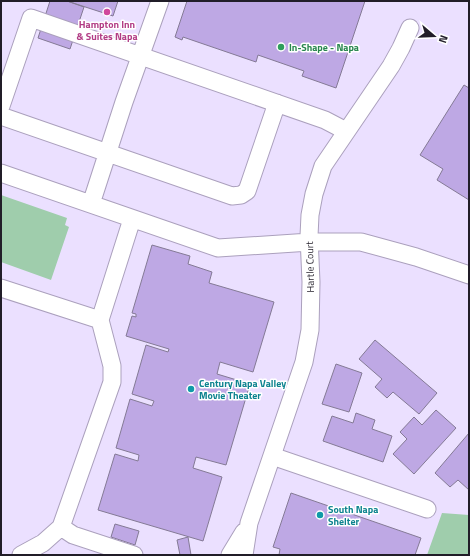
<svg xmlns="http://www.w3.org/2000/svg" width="470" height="556" font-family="'Titillium Web',sans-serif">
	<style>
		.green { fill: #9fcdac }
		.building { fill: #bea8e4; stroke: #847a95 }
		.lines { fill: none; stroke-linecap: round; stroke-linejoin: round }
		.minor-casing { stroke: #aba0bd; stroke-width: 19 }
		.minor { stroke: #fff; stroke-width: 17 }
		.hotel-dot { fill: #d1479c; stroke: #fff; stroke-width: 1.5 }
		.leisure-dot { fill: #2e9e5b; stroke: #fff; stroke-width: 1.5 }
		.culture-dot { fill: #0f9aa8; stroke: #fff; stroke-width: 1.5 }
		.labels { text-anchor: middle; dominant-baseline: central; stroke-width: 3; stroke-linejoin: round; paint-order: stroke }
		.hotel-label { font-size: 10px; font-weight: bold; fill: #b23c85; stroke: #fff }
		.leisure-label { font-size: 10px; font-weight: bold; fill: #27864d; stroke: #fff; text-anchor: start }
		.street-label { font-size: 10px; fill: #211d28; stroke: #fff }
		.culture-label { font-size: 10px; font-weight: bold; fill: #0d838f; stroke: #fff; text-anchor: start }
	</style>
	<rect width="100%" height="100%" fill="#ebe0ff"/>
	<path class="green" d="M1,195l66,23 -2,7 4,2 -18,53 -50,-18z
		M442,513l27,2v40h-42z"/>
	<path class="building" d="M50,1h17l17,6 -14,42 -32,-11z
		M67,1h51l-5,15z
		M187,1h178l-29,87 -34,-12 2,-5 -46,-16 -2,7 -73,-25 -1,3 -7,-3z
		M464,85l5,3v112l-32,-20 6,-11 -23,-14z
		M152,245l38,11 -2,8 24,8 -3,11 65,19 -21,70 -33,-10 -3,12 33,10 -24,81 -30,-8 -3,11 29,9 -19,64 -105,-31 17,-56 23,7 1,-6 -23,-7 14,-49 22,7 2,-5 -22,-7 14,-49 22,7 1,-3 -43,-13 6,-20 4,1v-3l-4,-1z
		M375,340l62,53 -18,21 -26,-22 -6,6 -12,-11 7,-8 -23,-20z
		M336,364l26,9 -13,39 -27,-8z
		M436,410l20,18 -42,46 -21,-20 14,-15 -7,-7 14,-15 8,8z
		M356,413l19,7 -3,9 20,7 -9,26 -60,-21 9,-25 21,7z
		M469,433v57l-11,-10 -8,7 -15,-14z
		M291,493l130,45 -6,17h-136l1,-6 -7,-2z
		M115,524l24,7 -4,14 -24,-8z
		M188,537l3,18h-11l-3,-15z"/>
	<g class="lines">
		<defs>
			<path id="minor" d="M1,106l30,-88 294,102 21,11
				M1,116l231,80 9,-1 6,-4 30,-88
				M1,173l217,75 92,-6h51l55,15 53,18
				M91,204l33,-102 36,-101
				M1,288l99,32
				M272,456l155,53
				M61,527l12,8 61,20
				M21,555l22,-12 18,-16 51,-145v-16l-12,-46 32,-101
				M230,555l14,-23
				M244,555l5,-32 55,-161 6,-32 1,-48 -2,-46 1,-21 4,-21 9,-28 68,-100 10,-18 9,-20"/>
		</defs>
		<use href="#minor" class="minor-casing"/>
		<use href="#minor" class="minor"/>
	</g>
	<circle class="hotel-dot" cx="107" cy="12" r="4"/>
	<circle class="leisure-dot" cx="281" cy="47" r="4"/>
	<g class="culture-dot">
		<circle cx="191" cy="389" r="4"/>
		<circle cx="320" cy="515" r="4"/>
	</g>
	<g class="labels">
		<g class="hotel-label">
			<text x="107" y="24">Hampton Inn<tspan x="107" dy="12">&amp; Suites Napa</tspan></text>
		</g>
		<g class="leisure-label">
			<text x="289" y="47">In-Shape - Napa</text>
		</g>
		<g class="street-label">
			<text transform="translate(310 267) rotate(-91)">Hartle Court</text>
		</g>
		<g class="culture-label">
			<text x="199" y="383">Century Napa Valley<tspan x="199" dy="12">Movie Theater</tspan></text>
			<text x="328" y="509">South Napa<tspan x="328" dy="12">Shelter</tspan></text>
		</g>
	</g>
	<rect width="470" height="556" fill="none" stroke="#211d28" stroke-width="4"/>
	<g transform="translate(434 36) rotate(109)" stroke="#ffffff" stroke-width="3" paint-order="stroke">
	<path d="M0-3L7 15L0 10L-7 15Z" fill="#211d28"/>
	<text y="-6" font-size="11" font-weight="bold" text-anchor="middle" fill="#211d28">N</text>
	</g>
</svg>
